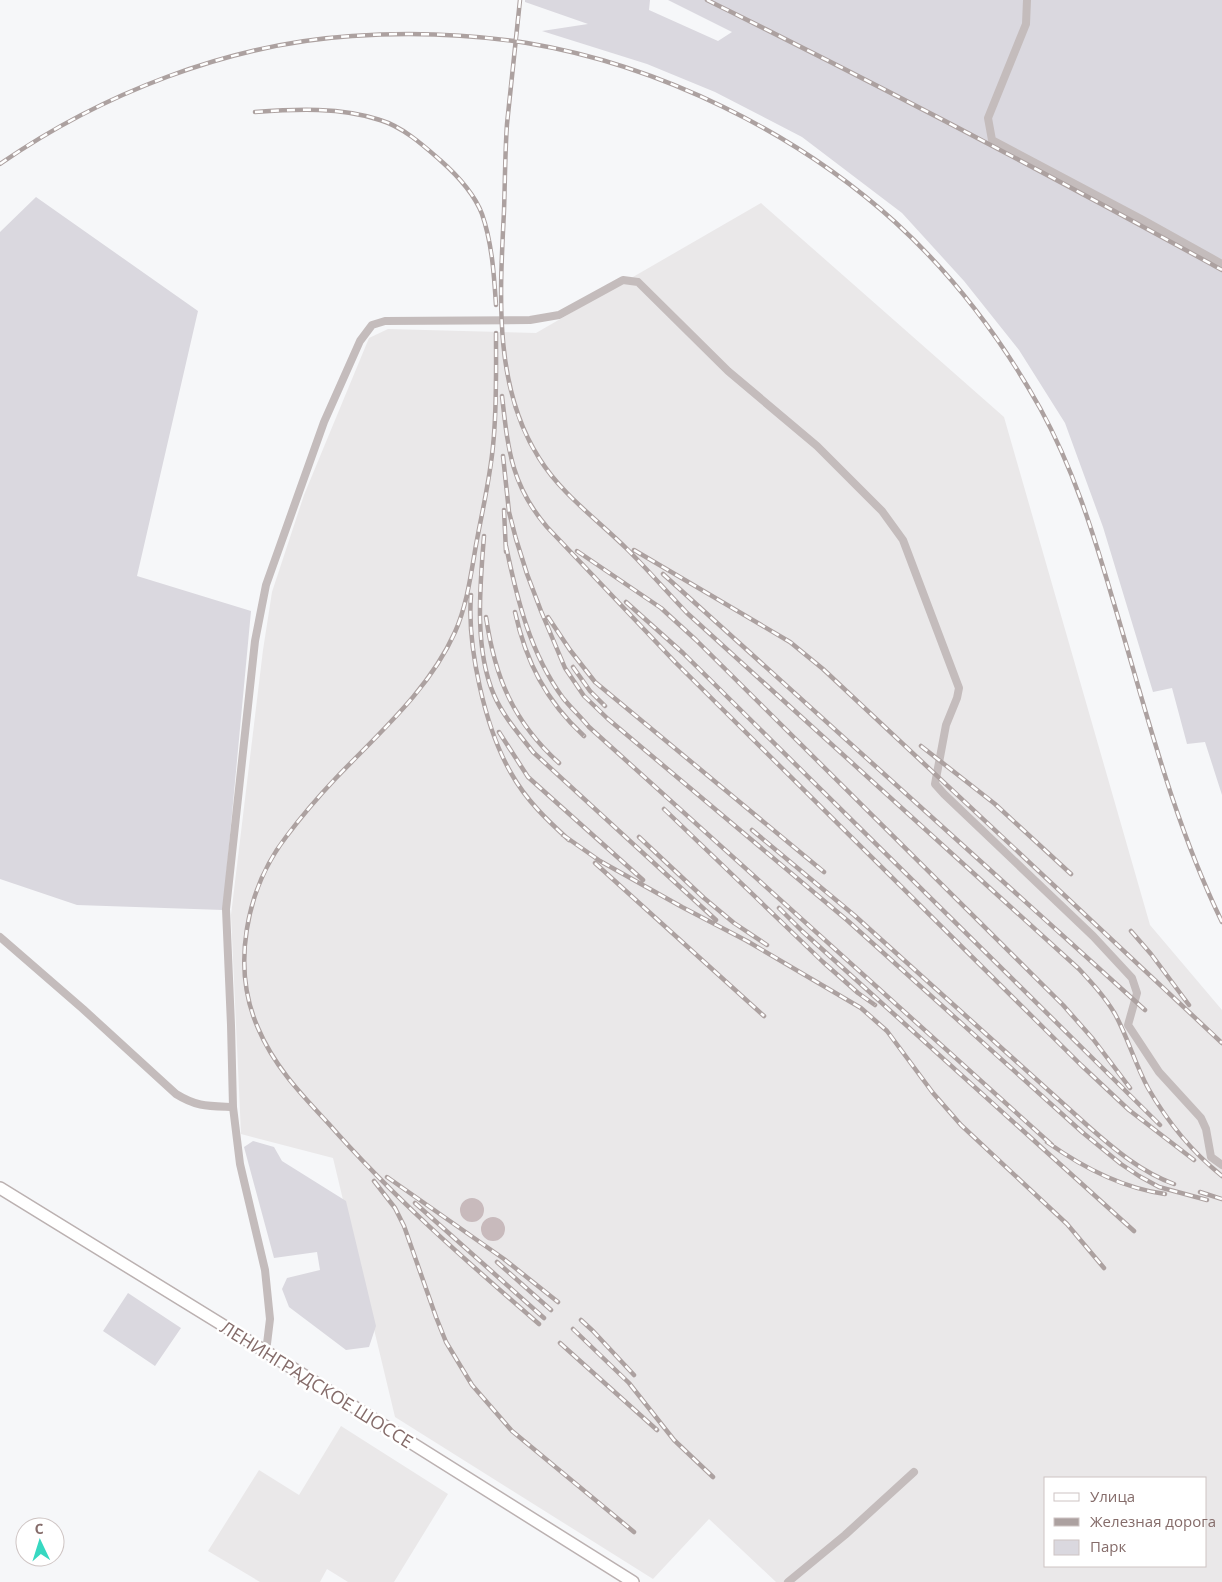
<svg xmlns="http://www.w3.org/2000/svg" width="1222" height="1582" font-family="'Open Sans',sans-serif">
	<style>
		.built { fill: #eae8e9; fill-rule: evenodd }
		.green { fill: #dad8df }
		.water { fill: #c8babc }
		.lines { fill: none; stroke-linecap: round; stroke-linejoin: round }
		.secondary-casing { stroke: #bbb1b1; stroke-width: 14 }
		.minor { stroke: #c4bcbc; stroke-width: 8 }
		.secondary { stroke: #fff; stroke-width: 11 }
		.rail-casing { stroke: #aca1a0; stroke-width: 4.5 }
		.rail { stroke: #fff; stroke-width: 2.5; stroke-dasharray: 8; stroke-linecap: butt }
		.labels { text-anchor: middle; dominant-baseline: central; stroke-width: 5; stroke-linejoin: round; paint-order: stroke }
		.street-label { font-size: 18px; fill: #856c6a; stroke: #fff }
	</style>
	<rect width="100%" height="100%" fill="#f6f7f9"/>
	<path class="built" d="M761,203l243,214 146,508 72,85v572h-446l-67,-63 -56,60 -258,-162 -62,-259 -92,-24 -10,-219 32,-265 9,-58 32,-97 65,-157 19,-9 148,4zM1046,1478h160v88h-160z
		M341,1426l107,68 -54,88h-46l-21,-13 -7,13h-60l-52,-31 51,-81 40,25z"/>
	<path class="green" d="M525,0h125l-1,10 69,31 14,-9 -64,-32h554v795l-17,-53 -18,2 -15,-56 -19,4 -50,-165 -38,-104 -46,-73 -55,-69 -62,-68 -100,-76 -87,-45 -68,-28 -105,-33 46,-7 -63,-22z
		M36,197l162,114 -61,265 114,35 -28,299 -146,-5 -77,-26v-647z
		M253,1141l21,6 8,14 64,40 30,125 -7,21 -23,3 -57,-43 -7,-18 5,-11 33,-8 -3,-18 -43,6 -30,-111z
		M128,1293l53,35 -26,38 -52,-35z"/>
	<path class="water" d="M460 1210a12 12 0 1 1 24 0a12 12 0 1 1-24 0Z
		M481 1229a12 12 0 1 1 24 0a12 12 0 1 1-24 0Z"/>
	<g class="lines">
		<defs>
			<path id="secondary" d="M0,1188l281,173 352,221"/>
		</defs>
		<use href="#secondary" class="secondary-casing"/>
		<path class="minor" d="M1027,0l-1,24 -38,94 4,22 151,80 79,44
			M0,937l83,72 93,85c21,13 32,12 57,13
			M266,1352l4,-33 -5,-49 -25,-106 -7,-57 -2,-82 -5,-116 29,-268 11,-56 58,-163 36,-81 12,-16 13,-4 145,-1 29,-5 64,-35 15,2 90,89 89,75 65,65 21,29 56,148 -2,10 -11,27 -11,59 9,10 149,142 39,42 5,15 -9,32 31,47 42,46 5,11 5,28 11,8
			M788,1582l57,-47 69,-63"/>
		<use href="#secondary" class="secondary"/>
		<defs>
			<path id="rail" d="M520,0c-4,41 -9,83 -13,124 -2,29 -2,58 -3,87 -4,82 -11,175 35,247 23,37 58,61 89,92 20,20 39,42 59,63l392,356c13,14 26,28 36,45 13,24 20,50 33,74 19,33 44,64 74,88
				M707,0c174,86 345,176 515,270
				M255,112c41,-3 86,-5 125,8 23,7 43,25 60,40 17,15 34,33 42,54 10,29 12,60 14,91
				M0,164c101,-70 228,-120 352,-128 58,-4 117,-2 175,7 132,22 269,89 368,179 58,53 107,118 145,186 33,60 53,124 72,189 33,109 60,222 110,325
				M496,333c0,38 1,75 -3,113 -3,33 -11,66 -17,99 -5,29 -9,60 -21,87 -26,58 -76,101 -119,146 -18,19 -35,39 -50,59 -40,52 -55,130 -28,191 16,38 43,66 70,95 64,73 137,137 211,201
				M502,396c6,53 9,89 45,131l128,135 406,403 48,45 65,50
				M503,456l6,56 7,27 11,35 14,37 24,57 19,28 24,23 240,202 234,211 39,32 18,12 20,11 48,13
				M504,510l2,42
				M484,536c-4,50 -10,113 10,159 9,21 25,39 39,57l183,168
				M506,546c11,53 24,107 57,152 8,10 18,19 26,29l463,418
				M634,550l156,92 33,27 399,374
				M577,551l84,57 35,32 367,365 30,34 37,49
				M663,574l482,436
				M471,595c-4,52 14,133 40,178 15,27 36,47 58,67
				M626,602l57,51 477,472
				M515,612c11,50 31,89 69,124
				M486,617c9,61 27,104 73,146
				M548,617l22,33 25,32 229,190
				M573,667l17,24 15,15
				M499,732l29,45 115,103
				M921,746l74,58 76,70
				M664,809l159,153 35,31 17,12
				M752,830l102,85 234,211c26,23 53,46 86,58
				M563,835l37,26 82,46 65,34 114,67 26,23 46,62 28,32 106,99 37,44
				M639,837l65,61 30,25 33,22
				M595,863l169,153
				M779,908l23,23 332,300
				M1131,931l20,23 38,51
				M1047,1142c35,25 75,46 118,52
				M387,1177l117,82 54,43
				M374,1181l21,27 9,18 32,91 10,25 26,43 40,46 122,101
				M1200,1192l22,7
				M415,1203l129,115
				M497,1262l54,48
				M581,1320l12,11 41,44
				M573,1329l56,54 45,57 39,37
				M560,1343l97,87"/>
		</defs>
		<use href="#rail" class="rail-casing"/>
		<use href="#rail" class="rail"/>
	</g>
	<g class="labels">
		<g class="street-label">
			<text transform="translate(317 1384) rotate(32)">ЛЕНИНГРАДСКОЕ ШОССЕ</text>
		</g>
	</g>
	<rect x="1044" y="1477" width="162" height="90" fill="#ffffff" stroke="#cec4c3"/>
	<rect x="1054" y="1493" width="25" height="8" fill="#ffffff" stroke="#cec4c3"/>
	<text x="1090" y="1502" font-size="15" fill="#856c6a">Улица</text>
	<rect x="1054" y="1518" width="25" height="8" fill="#aca1a0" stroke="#cec4c3"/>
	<text x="1090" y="1527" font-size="15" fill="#856c6a">Железная дорога</text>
	<rect x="1054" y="1540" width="25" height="15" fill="#dad8df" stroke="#cec4c3"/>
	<text x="1090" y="1552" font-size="15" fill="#856c6a">Парк</text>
	<g transform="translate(40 1542) rotate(356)"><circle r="24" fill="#ffffff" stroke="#cec4c3"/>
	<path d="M0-4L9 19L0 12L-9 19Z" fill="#37d8c1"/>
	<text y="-8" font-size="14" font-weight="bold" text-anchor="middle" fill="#856c6a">С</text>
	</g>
</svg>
